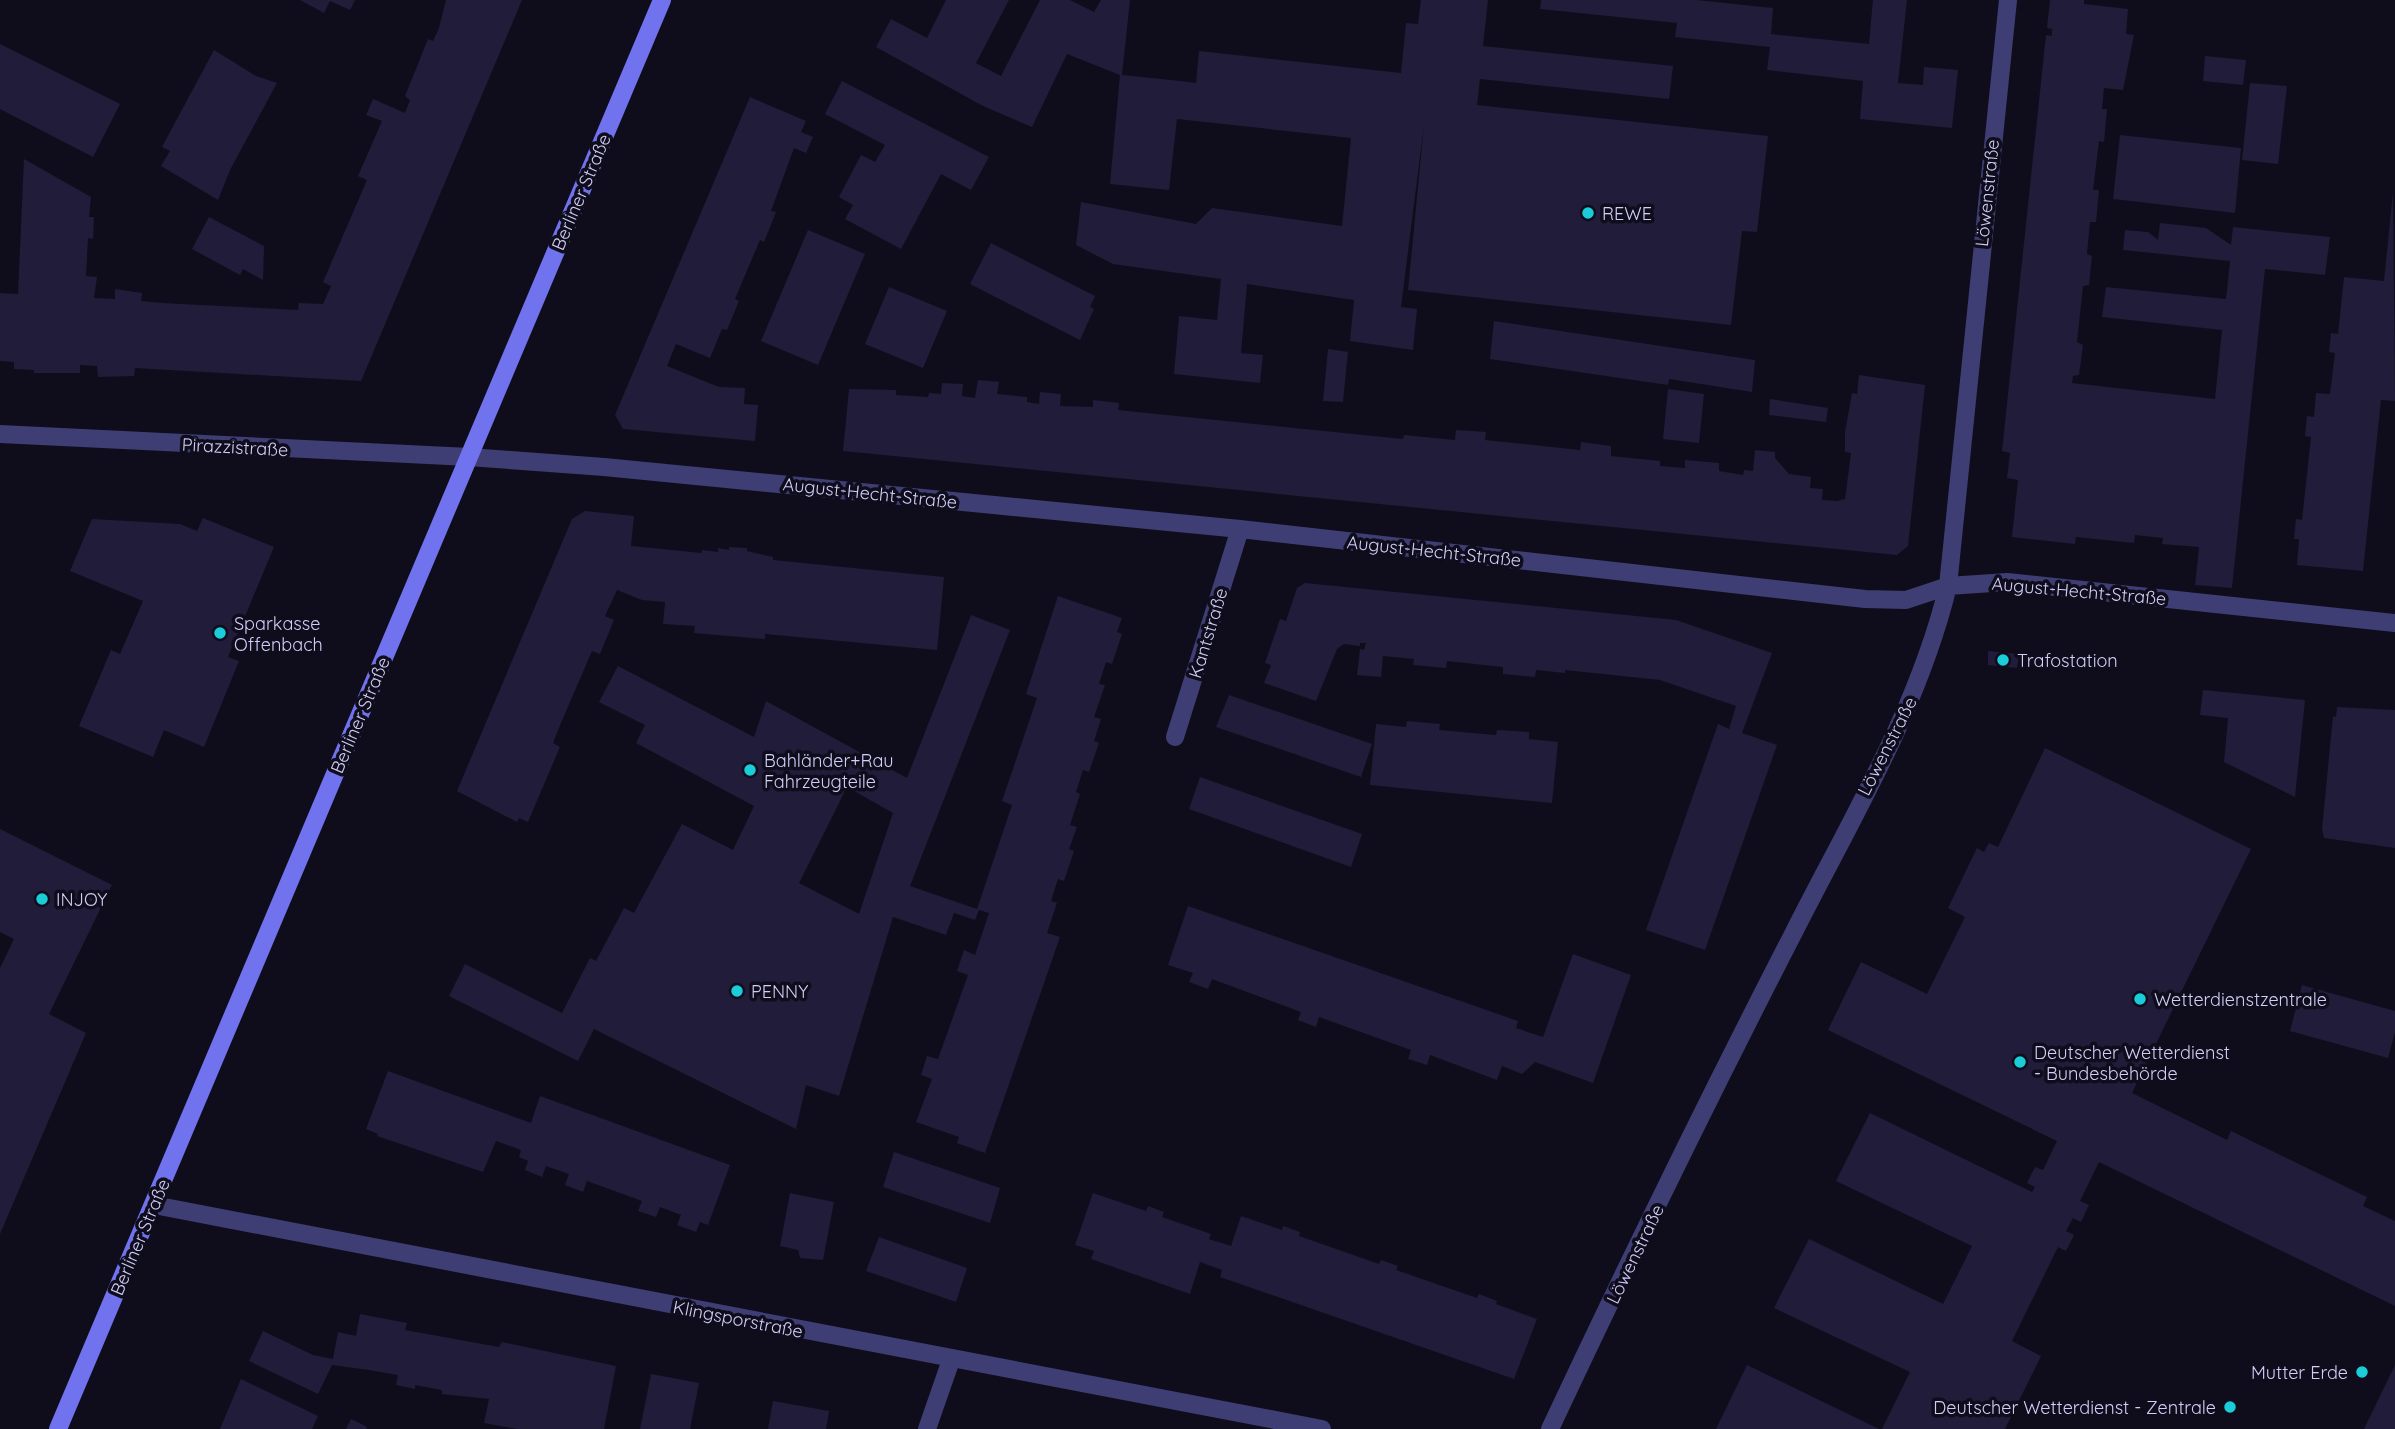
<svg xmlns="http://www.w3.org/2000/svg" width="2395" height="1429" font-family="Quicksand,sans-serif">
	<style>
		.building { fill: #211c3a; fill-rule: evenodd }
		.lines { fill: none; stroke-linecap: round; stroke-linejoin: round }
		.minor { stroke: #3e3e75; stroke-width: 18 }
		.secondary { stroke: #7072ee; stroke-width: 18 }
		.poi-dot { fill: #1acdd9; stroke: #0f0d1b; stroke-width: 2.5 }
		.labels { text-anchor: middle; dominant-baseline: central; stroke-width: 7; stroke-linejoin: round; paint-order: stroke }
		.street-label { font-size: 18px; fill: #d1cef9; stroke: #0f0d1b }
		.poi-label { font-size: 18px; fill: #d1cef9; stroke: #0f0d1b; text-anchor: start }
	</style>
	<rect width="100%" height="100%" fill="#0f0d1b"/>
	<path class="building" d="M300,0h55l-5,10 -20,-9 -6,12z
		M446,0h76l-161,381 -226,-13 -1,8 -36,1 -1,-11 -17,-1v8h-46v-3l-20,-1v-7l-14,-1v-68l18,1 6,-135 67,38 -2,20h5l-1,22 -5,-1 -2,38 11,1 -3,21 21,1v-10l27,4 -1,8 21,2 136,7 1,-7 24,1 8,-18 -8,-4 44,-102 -9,-4 24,-55 -16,-6 7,-16 32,14 5,-13 -5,-4 23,-57 5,2 6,-13z
		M946,0h63l-33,63 25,13 39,-76h30l24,12 7,-12h29l-8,75 58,6 16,2 3,-32 202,22 5,-50 12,1 3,-24h67l-5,46 190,20 -4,33 -189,-20 -3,26 291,31 -11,96 -15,-1 -11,94 -323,-35 16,-165 -23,182 16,2 -4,41 -63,-9 4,-41 -107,-16 -6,69 22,2 -3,28 -86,-9 5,-58 38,4 4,-41 -108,-15 -37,-19 5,-43 115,22 16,-16 130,18 9,-88 -174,-19 -8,71 -59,-6 10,-109 -53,-21 -35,73 -49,-21 -107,-59 15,-28 36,19z
		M1541,0h155l77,8 -2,26 98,10 4,-44h34l-9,83 25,2 1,-18 34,3 -6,58 -92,-9 3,-38 -96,-11 3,-23 -95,-10 2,-14 -137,-14z
		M2050,0h34v4l44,5 -2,25 8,1 -11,55 -19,-2 -2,21h5l-3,33 -5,-1 -6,49h6l-3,32h-6l-3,32 5,2 -3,29 -6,1 -6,56 6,3 -4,30 -6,1 -1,7 143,16 7,-69 -120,-13 4,-30 120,12 4,-38 -107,-11 2,-20 23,2 10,8 2,-17 46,5 25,17 2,-18 97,10 -5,38 -60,-6 -33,319 -37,-3 4,-38 -37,-3 1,-6 -28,-3 -1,8 -58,-6 -1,7 -63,-7 6,-57 -11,-2 3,-25 -8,-2 44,-416 6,1v-7l-5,-1z
		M0,44l120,60 -27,53 -93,-48z
		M214,50l42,26 21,7 -47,87 -12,30 -57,-34 9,-15 -8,-4z
		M2205,56l41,4 -3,25 -40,-4z
		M842,81l147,76 -18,33 -30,-16 -40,75 -56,-30 8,-14 -14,-8 22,-42 14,7 10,-17 -60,-31z
		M2250,83l37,3 -9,78 -36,-4z
		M750,97l56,24 -5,11 12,5 -7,16 -12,-5 -23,63 5,1 -12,30 -4,-2 -25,59 4,2 -12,29 -5,-1 -12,29 -34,-14 -9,22 52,21 26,1 -1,16 14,1 -3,36 -132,-12 -8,-14z
		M2120,135l121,13 -6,65 -122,-14z
		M2393,192l2,209 -14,-1 -18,171 -66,-6 2,-26h-5l2,-20 6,1 9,-83 -6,-1 2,-20 7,1 2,-24 14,1 5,-41 -6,-1 2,-19 7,1 6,-57 40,4z
		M209,217l55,29 -1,34 -20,-11 -3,6 -48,-26z
		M808,230l57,24 -47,111 -57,-24z
		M991,243l104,53 -5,11 4,2 -14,31 -110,-56z
		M889,287l58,24 -24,57 -58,-24z
		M1494,321l261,39 -3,32 -83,-13 -1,6 -178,-26z
		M1328,349l20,3 -5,50 -20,-1z
		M1859,375l66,10 -17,161 -11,9 -1054,-104 6,-62 47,1v5l32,2 1,-4 12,1 1,-11 21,1 -1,12 13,2 3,-18 21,2 -2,12 30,3v5l12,2 1,-12 21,2 -1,12 33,1v-7l26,3 -1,7 285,29 1,-4 51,5 1,-10 30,2 -1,8 95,10 1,-8 30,4v10l49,5v5l25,2v-8l34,3v8l24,4 1,-5 9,1 2,-21 20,2v6l14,16 22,3 -1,11 13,1 -1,11 15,1 8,-2 6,-46 -6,-1v-20l7,-39 5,1z
		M1668,389l36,5 -5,49 -36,-4z
		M1770,399l58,9 -2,14 -57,-7z
		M585,511l49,5 -3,30 71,7v-3l16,2v-4l11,2v-3l18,1v3l26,6v3l171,17 -7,73 -172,-16v5l-71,-6 1,-7 -32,-2 2,-22 -23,-2 -25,-10 -12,26 9,4 -14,34 -8,-3 -34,79 -5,13 7,4 -32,75 -9,-4 -2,4 -60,-31 115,-272z
		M203,518l71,29 -46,110 11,4 -35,86 -40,-17 -11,27 -74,-31 32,-76 9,4 23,-53 -73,-30 22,-52 88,5 17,7z
		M1305,583l371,37 96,33 -30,80 35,12 -72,205 -59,-20 72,-206 11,5 7,-23 -76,-26 -95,-10v3l-29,-3 -1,7 -32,-3v-7l-56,-6 -1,7 -33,-3 1,-6 -31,-3 -2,21 -24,-2 3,-26 4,1 2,-7h-6v3l-16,-2 -7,5 -21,52 -52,-18 7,-18 -6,-2 15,-44 6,2 11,-33z
		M1058,596l64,22 -5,14 5,2 -10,30 -6,-2 -7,22 6,1 -11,32 7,2 -7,22 5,2 -10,29 -6,-2 -7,22 4,2 -10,31 7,2 -8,22 5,2 -10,30 -6,-2 -7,22 6,2 -10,30 13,4 -75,216 -28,-10 2,-6 -43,-15 16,-43 -11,-4 6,-19 11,3 30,-84 -11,-4 7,-21 11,5 14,-42 -10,-3 -4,10 -21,-7 -8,22 -53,-18 -54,179 -33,-11 -10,44 -202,-100 -16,32 -129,-65 16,-32 97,49 28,-55 6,3 28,-53 10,5 48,-89 51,26 21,-44 -118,-63 9,-18 -46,-23 19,-36 136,71 12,-36 141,77 64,-163 39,15 -100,256 67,23 35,-104 -10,-4 35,-103 -11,-4zM847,787l46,26 -34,101 -60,-31z
		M1988,651l31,3 -2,14 -29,-3z
		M2203,690l102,10 -10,97 -71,-35 4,-44 -28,-3z
		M1229,695l143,49 -11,33 -145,-50z
		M2337,707l58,3v138l-71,-10 -2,-9 11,-113 3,1z
		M1407,721l33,3 -1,6 57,5 1,-5 32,2v7l29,3 -6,61 -182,-18 6,-61 30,3z
		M2045,748l206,101 -119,244 95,47 4,-9 136,66 -4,9 32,15v85l-296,-144 -19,39 9,4 -8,17 -8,-4 -7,13 8,4 -8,16 -8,-4 -46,94 29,15 -36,73h-123l28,-57 -136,-64 35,-69 134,65 29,-58 -136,-65 34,-68 162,79 3,-5 -8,-4 8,-16 8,3 14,-29 -229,-111 33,-68 66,32 38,-77 -17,-9 29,-60 7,4 5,-9 9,4z
		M1200,777l162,57 -11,33 -162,-58z
		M0,829l112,56 -63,129 37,19 -86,201v-266l14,-29 -14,-7z
		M1188,906l330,115 -2,7 27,9 30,-83 58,21 -38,108 -58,-21 -13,12 -20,-8 -5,14 -67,-25 -3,10 -19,-6 3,-9 -92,-33 -3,10 -18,-7 3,-8 -89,-33 -4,10 -19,-7 4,-9 -25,-8z
		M2302,985l93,26v21l-7,26 -98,-27z
		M388,1071l143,52 9,-27 190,69 -22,60 -8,-3 -4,10 -19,-7 4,-10 -21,-8 -4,10 -18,-6 4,-10 -55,-20 -4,11 -18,-7 4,-11 -23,-8 -4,11 -17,-7 3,-9 -9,-4 2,-7 -25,-9 -13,31 -106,-36 1,-2 -12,-5z
		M894,1152l106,36 -10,35 -107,-36z
		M790,1193l44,9 -11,58 -23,-2 -2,-8 -18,-4z
		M1093,1193l53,18 2,-5 16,6 -2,5 49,17 -2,5 22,7 10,-30 41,14 1,-4 17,6 -1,4 80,28 2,-4 17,6 -2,4 81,28 2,-4 18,7 -1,3 41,15 -23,60 -294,-102 2,-7 -22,-8 -10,32 -99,-35 3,-8 -19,-6z
		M879,1237l88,31 -11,34 -90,-31z
		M360,1314l47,9 -2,7 94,17 3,-5 114,24 -12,63h-87l-33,-6 5,-24 -47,-5v-4l-27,-5v4l-19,-4 2,-10 -29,-5 -37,-5 -14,29 -69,-33 14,-30 50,24 20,4 5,-27 18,4z
		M1747,1365l132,64h-163z
		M2395,1365v64h-31z
		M651,1374l48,9 -9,46h-50z
		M241,1379l77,37 -6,13h-92z
		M773,1401l56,10 -3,18h-58z
		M351,1419l16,8 -1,2h-20z"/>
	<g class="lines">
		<path class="minor" d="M0,434l469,23 135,10 636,62 625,70 41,1 42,-14 59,-4 388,41
			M1175,737l65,-208
			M154,1205l1168,224
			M927,1429l24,-69
			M1550,1429c78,-166 159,-332 243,-495 57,-113 125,-224 155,-348l60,-586"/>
		<path class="secondary" d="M58,1429l604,-1429"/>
	</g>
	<g class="poi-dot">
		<circle cx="1588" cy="213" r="7"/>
		<circle cx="220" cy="633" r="7"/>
		<circle cx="2003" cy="660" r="7"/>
		<circle cx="750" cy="770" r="7"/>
		<circle cx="42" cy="899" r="7"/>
		<circle cx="737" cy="991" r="7"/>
		<circle cx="2140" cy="999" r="7"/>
		<circle cx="2020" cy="1062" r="7"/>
		<circle cx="2362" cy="1372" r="7"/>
		<circle cx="2230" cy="1407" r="7"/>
	</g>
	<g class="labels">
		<g class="street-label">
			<text transform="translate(581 192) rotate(-67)">Berliner Straße</text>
			<text transform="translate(1987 193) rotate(-84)">Löwenstraße</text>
			<text transform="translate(235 447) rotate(3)">Pirazzistraße</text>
			<text transform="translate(870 493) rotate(6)">August-Hecht-Straße</text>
			<text transform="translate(1434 551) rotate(6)">August-Hecht-Straße</text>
			<text transform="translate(2079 591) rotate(5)">August-Hecht-Straße</text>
			<text transform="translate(1208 633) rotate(-73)">Kantstraße</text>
			<text transform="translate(360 715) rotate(-67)">Berliner Straße</text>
			<text transform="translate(1887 746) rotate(-63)">Löwenstraße</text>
			<text transform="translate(140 1237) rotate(-67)">Berliner Straße</text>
			<text transform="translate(1635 1254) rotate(-64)">Löwenstraße</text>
			<text transform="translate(738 1319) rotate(11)">Klingsporstraße</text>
		</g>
		<g class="poi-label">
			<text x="1602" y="213">REWE</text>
			<text x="234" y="623">Sparkasse<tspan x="234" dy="21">Offenbach</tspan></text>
			<text x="2017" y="660">Trafostation</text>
			<text x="764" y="760">Bahländer+Rau<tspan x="764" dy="21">Fahrzeugteile</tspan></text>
			<text x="56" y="899">INJOY</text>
			<text x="751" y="991">PENNY</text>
			<text x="2154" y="999">Wetterdienstzentrale</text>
			<text x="2034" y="1052">Deutscher Wetterdienst<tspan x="2034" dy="21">- Bundesbehörde</tspan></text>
			<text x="2348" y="1372" text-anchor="end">Mutter Erde</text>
			<text x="2216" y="1407" text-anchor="end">Deutscher Wetterdienst - Zentrale</text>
		</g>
	</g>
</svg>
